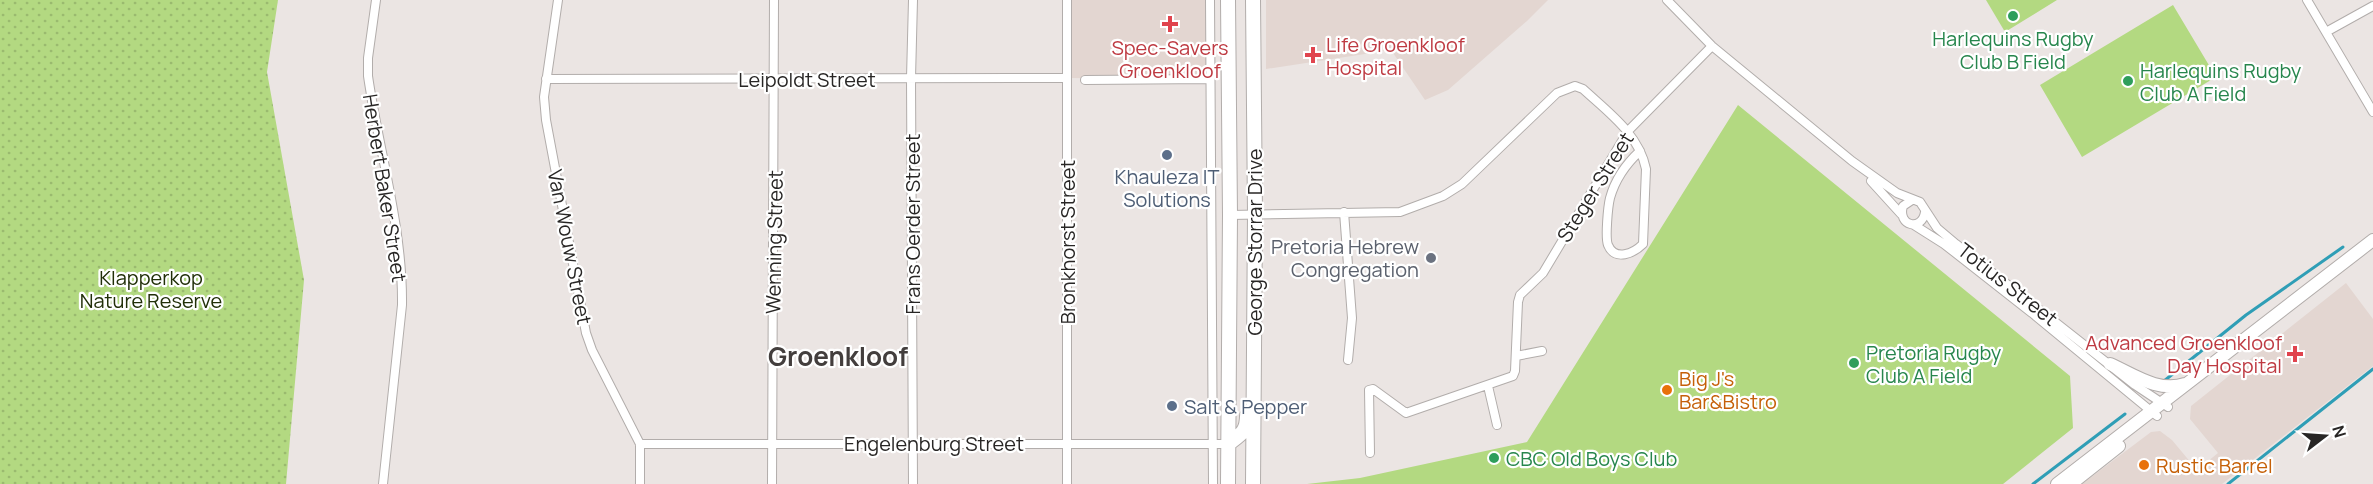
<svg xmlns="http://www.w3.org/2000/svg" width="2373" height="484" font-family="Manrope,sans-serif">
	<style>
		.built { fill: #e3d6d1 }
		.grass { fill: url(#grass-dots) }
		.pitch { fill: #b3d981 }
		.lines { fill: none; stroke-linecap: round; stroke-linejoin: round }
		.stream { stroke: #2f9eb6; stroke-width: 3 }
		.minor-casing { stroke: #b2adab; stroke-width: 10 }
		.secondary-casing { stroke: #b2adab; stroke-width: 14 }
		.primary-casing { stroke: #b2adab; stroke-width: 16 }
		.minor { stroke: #fff; stroke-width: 8 }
		.secondary { stroke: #fff; stroke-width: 12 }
		.primary { stroke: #fff; stroke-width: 14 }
		.leisure-dot { fill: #2e9e5b; stroke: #fff; stroke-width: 2 }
		.health-dot { fill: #e0444e; stroke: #fff; stroke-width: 2 }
		.service-dot { fill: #5c6f8a; stroke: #fff; stroke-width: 2 }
		.worship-dot { fill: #6b7280; stroke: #fff; stroke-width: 2 }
		.food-dot { fill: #e8710a; stroke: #fff; stroke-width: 2 }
		.labels { text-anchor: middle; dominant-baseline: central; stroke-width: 4.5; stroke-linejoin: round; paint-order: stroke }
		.leisure-label { font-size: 20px; fill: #27864d; stroke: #fff; text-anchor: start }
		.health-label { font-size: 20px; fill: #be3a42; stroke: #fff; text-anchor: start }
		.street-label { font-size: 20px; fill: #282625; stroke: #fff }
		.service-label { font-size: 20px; fill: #4e5e75; stroke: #fff }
		.worship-label { font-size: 20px; fill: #5b616d; stroke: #fff; text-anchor: end }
		.park-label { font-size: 20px; fill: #212f08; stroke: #fff }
		.food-label { font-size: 20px; fill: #c56008; stroke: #fff; text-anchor: start }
		.district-label { font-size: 26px; font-weight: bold; fill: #433e3d; stroke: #fff }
	</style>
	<defs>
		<pattern id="grass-dots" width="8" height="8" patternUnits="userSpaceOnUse" patternTransform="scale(1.5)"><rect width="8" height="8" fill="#b3d981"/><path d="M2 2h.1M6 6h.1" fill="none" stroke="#9aba6f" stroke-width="1.8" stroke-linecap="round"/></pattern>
	</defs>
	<rect width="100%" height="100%" fill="#ebe5e3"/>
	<path class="built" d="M1070,0h144l-4,79 -143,-1z
		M1266,0h282l-21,21 -79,69 -23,10 -34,-50 -125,19z
		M2346,283l27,36v47l-151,118h-140l69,-52 9,-1 12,9 25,30 21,-17 -28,-34 1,-13z"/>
	<path class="grass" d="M0,0h278l-11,72 37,208 -18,204h-286z"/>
	<path class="pitch" d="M1986,0h71l-52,32z
		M2173,5l43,72 -134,80 -42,-72z
		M1738,105l332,271 3,52 -70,56h-696l53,-6 167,-36z"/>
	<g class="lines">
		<path class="stream" d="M2164,381l82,-66 97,-68
			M2033,484l92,-70
			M2228,484l145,-115"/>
		<defs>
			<path id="minor" d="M376,0l-8,58v18c11,76 35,152 34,229l-19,179
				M558,0l-14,97 2,23 40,213 6,17 48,94v40
				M1210,0l3,484
				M1667,0l45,46 140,115 45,32 23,9 17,26 19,16 179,141 33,22
				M2307,0l66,112
				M2326,32l47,-26
				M546,79l521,-1
				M1085,80l125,-1
				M1871,181l30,33
				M1912,200l-9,6c-6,20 19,26 22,6
				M1344,212l8,106 -4,42
				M1230,215l170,-3 43,-16 19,-12 95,-91 18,-7 8,3c25,23 56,45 63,80l-3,75c-9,9 -28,18 -35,1 -3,-7 0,-39 2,-47 5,-18 17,-35 30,-47
				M1914,225l30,19 88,69 125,103
				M1516,356l26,-5
				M1488,386l9,39
				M640,444h588
				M1370,453l-1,-63 4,-1 33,24 107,-37 2,-5 3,-69 2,-7 23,-22 85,-142 84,-85
				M772,484l2,-484
				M913,484l-2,-406 2,-78
				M1067,484v-484"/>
			<path id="secondary" d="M2110,364c23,10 48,29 75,20
				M2057,484l316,-244
				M2071,484l48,-38"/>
			<path id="primary" d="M1228,0l2,215 -2,269
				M1228,444c12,-9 19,-12 19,-28
				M1253,484l2,-270 -2,-214"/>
		</defs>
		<use href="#minor" class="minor-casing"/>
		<use href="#secondary" class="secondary-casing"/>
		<use href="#primary" class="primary-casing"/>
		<use href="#minor" class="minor"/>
		<use href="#secondary" class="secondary"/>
		<use href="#primary" class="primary"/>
	</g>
	<g class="leisure-dot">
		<circle cx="2013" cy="16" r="6"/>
		<circle cx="2128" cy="81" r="6"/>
		<circle cx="1854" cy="363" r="6"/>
		<circle cx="1494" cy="458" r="6"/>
	</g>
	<g class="health-dot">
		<path d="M1167 15h6v6h6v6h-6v6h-6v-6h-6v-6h6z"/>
		<path d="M1310 46h6v6h6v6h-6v6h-6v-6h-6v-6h6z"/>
		<path d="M2292 345h6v6h6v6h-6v6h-6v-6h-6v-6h6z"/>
	</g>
	<g class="service-dot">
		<circle cx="1167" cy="155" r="6"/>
		<circle cx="1172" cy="406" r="6"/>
	</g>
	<circle class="worship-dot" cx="1431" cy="258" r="6"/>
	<g class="food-dot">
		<circle cx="1667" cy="390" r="6"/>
		<circle cx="2144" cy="465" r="6"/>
	</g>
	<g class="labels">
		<g class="leisure-label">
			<text x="2013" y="38" text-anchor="middle">Harlequins Rugby<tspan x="2013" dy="23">Club B Field</tspan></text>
			<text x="2140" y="70">Harlequins Rugby<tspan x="2140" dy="23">Club A Field</tspan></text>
			<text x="1866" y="352">Pretoria Rugby<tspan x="1866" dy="23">Club A Field</tspan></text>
			<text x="1506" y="458">CBC Old Boys Club</text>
		</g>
		<g class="health-label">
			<text x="1326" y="44">Life Groenkloof<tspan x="1326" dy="23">Hospital</tspan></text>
			<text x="1170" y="47" text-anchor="middle">Spec-Savers<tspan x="1170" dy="23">Groenkloof</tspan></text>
			<text x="2282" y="342" text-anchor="end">Advanced Groenkloof<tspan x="2282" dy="23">Day Hospital</tspan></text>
		</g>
		<g class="street-label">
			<text x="807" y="79">Leipoldt Street</text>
			<text transform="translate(1595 187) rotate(-58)">Steger Street</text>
			<text transform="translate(385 188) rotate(81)">Herbert Baker Street</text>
			<text transform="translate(912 224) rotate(-90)">Frans Oerder Street</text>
			<text transform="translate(774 242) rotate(-89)">Wenning Street</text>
			<text transform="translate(1067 242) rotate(-90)">Bronkhorst Street</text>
			<text transform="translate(1254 242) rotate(-90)">George Storrar Drive</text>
			<text transform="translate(570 247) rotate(79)">Van Wouw Street</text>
			<text transform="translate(2008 284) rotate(38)">Totius Street</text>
			<text x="934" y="443">Engelenburg Street</text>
		</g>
		<g class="service-label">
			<text x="1167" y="176">Khauleza IT<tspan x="1167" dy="23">Solutions</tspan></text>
			<text x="1184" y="406" text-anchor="start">Salt &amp; Pepper</text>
		</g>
		<g class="worship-label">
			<text x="1419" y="246">Pretoria Hebrew<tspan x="1419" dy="23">Congregation</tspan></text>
		</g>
		<g class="park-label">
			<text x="151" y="277">Klapperkop<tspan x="151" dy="23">Nature Reserve</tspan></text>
		</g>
		<g class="food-label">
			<text x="1679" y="378">Big J's<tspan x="1679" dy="23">Bar&amp;Bistro</tspan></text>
			<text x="2156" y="465">Rustic Barrel</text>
		</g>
		<g class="district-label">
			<text x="838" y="356">Groenkloof</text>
		</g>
	</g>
	<g transform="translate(2325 436) rotate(73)" stroke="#ffffff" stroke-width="4.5" paint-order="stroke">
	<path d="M0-4.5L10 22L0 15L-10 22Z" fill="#282625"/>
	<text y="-9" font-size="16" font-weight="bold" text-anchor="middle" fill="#282625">N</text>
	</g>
</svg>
